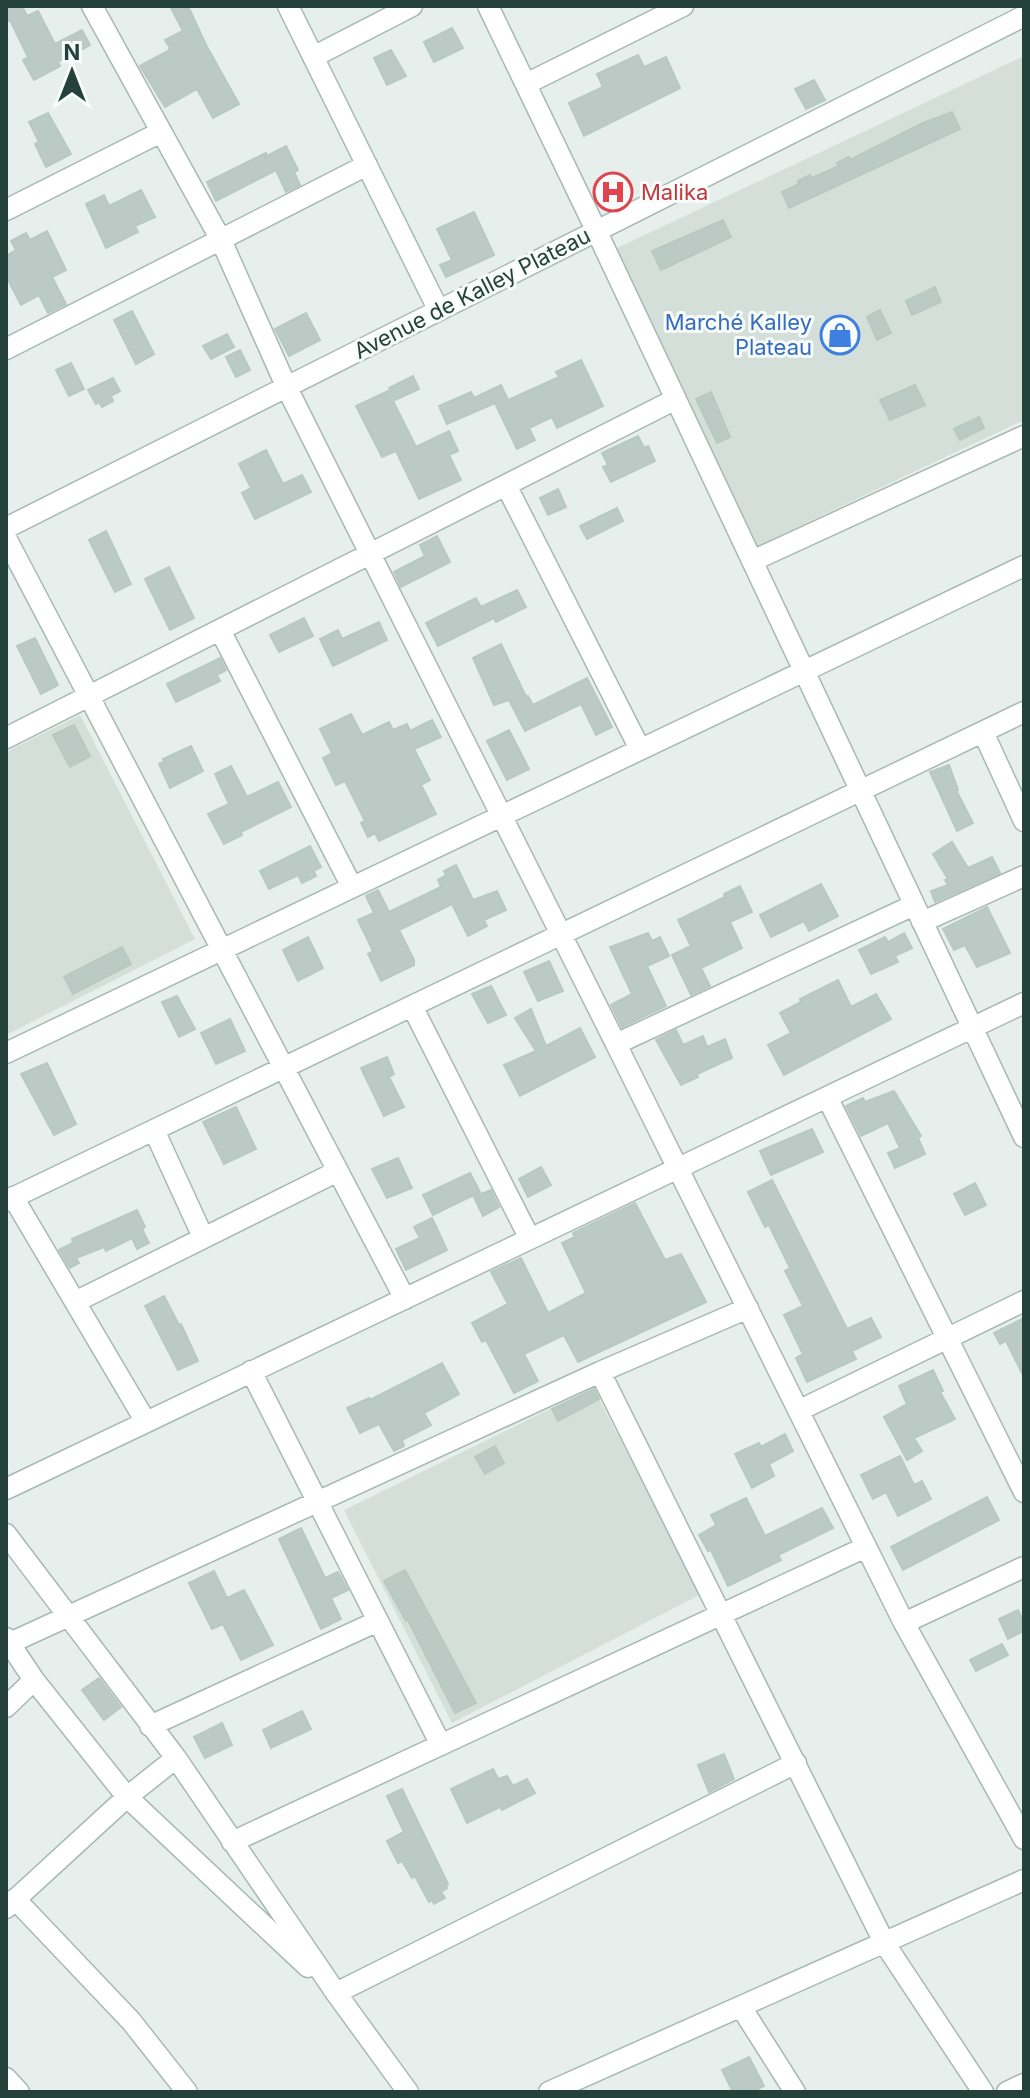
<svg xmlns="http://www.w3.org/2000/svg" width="1030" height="2098" font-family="Inter,sans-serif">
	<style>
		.built { fill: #d4dfda }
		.building { fill: #bbcac4; stroke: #b8c9c2; stroke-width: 2 }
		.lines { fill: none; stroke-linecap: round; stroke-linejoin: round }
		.minor-casing { stroke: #a8b8b2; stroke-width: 23 }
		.minor { stroke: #fff; stroke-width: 20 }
		.labels { text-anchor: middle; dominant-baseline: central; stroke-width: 6; stroke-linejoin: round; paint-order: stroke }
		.health-label { font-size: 22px; fill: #be3a42; stroke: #f7fbf9; text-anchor: start }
		.street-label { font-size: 22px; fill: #24423a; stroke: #f7fbf9 }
		.shop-label { font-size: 22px; fill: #366cbe; stroke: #f7fbf9; text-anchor: end }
	</style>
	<rect width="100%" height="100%" fill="#e6efeb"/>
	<path class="built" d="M1024,56v364l-267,126 -142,-297z
		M80,715l115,224 -189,96v-283z
		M593,1388l108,206 -249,129 -108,-213z"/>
	<path class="building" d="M6,6h16l5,10 11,-5 17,33 27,-14 8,15 -32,17 2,4 -26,14 -11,-20 5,-3 -18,-37 -4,2z
		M170,6h18l18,39 33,59 -26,14 -16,-29 -32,18 -25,-41 28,-15 2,-3 -5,-8 18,-9z
		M452,28l11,20 -29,14 -10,-20z
		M391,50l15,26 -19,9 -13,-27z
		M638,55l6,12 22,-10 14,31 -96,48 -15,-33 34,-16 -6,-13z
		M814,80l11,20 -19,9 -11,-20z
		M952,112l8,17 -171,79 -7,-16 17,-8 -1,-3 12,-6 2,3 27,-12 -2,-3 12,-6 1,3 73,-37z
		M48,113l23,41 -25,13 -11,-23 4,-2 -10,-20z
		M286,146l12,24 -4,2 6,13 -14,7 -10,-22 -60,31 -9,-19 59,-29 1,3z
		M141,190l14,27 -20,9 3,6 -32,16 -20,-44 18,-9 5,11z
		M474,212l20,43 -48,22 -6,-12 12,-5 -15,-31z
		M723,220l8,17 -70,33 -9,-19z
		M47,231l19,39 -14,7 14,27 -18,9 -9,-18 -18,10 -15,-29v-20l10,-6 -5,-9 15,-8 4,7z
		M935,287l6,15 -29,13 -6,-14z
		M880,310l11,23 -14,7 -10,-23z
		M132,311l22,43 -18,10 -22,-44z
		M306,313l14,27 -31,16 -14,-27z
		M227,334l7,13 -23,12 -8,-13z
		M240,350l10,20 -14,7 -10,-20z
		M581,360l22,46 -46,22 -5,-11 -23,11 6,12 -18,9 -22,-46 -48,21 -8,-18 32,-14 3,6 27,-13 7,15 51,-23 -3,-5z
		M71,363l13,26 -15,7 -13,-26z
		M413,376l6,13 -24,11 -6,-12z
		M113,378l7,13 -9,5 2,5 -11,6 -3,-5 -3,2 -8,-14z
		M915,385l10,20 -35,15 -10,-20z
		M388,391l28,56 33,-16 9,20 -9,4 12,25 -42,19 -23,-48 -14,6 -26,-51z
		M711,392l19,45 -13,6 -21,-44z
		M979,417l5,11 -24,12 -6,-11z
		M638,436l6,12 4,-2 7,15 -44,21 -8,-15 5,-2 -6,-12z
		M266,450l17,34 19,-9 9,17 -56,27 -13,-26 9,-5 -12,-24z
		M558,489l8,18 -18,8 -8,-17z
		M617,508l6,13 -36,18 -7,-13z
		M106,531l25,53 -16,8 -26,-52z
		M437,536l13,26 -49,25 -7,-15 31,-16 -5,-11z
		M169,567l25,51 -24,12 -25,-51z
		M517,590l9,17 -30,15 -2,-4 -56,28 -12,-23 50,-25 5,9z
		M304,618l9,18 -34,16 -9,-17z
		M379,622l8,18 -54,26 -13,-27 18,-9 4,9z
		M35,638l23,47 -17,9 -24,-48z
		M501,644l25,53 2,-1 5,9 54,-27 25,49 -16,8 -15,-31 -56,27 -16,-31 -15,5 -21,-47z
		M220,658l6,12 -9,5 3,6 -44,21 -9,-18z
		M351,714l11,21 27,-13 4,8 14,-6 3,7 22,-11 9,17 -27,12 16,31 -9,5 15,29 -57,27 -4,-8 -7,4 -7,-14 4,-2 -20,-40 -9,4 -13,-27 9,-5 -12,-24z
		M74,725l16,31 -20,11 -17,-32z
		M509,730l20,39 -22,11 -20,-39z
		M191,746l12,25 -33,17 -11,-24 5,-3 -1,-2z
		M949,765l9,25h-2l17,33 -16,8 -27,-59z
		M231,766l16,31 31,-15 13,25 -50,25 1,3 -18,9 -16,-30 21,-10 -14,-30z
		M952,842l16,26 24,-11 8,16 -65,29 -4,-11 17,-6 -3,-5 3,-1 -15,-25z
		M310,846l11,21 -7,4 2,5 -14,7 -4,-8 -29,14 -9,-18z
		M456,865l17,35 24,-9 9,19 -22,10 3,6 -19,10 -16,-32 -53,26 15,30v5l-33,16 -13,-27 5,-3 -15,-31 16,-7 -8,-17 12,-6 11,22 52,-25 -3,-7 8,-5 -2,-4z
		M821,884l17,32 -29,15 -5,-10 -33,16 -11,-22z
		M740,886l12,26 -22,10 12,26 -41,20 9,18 -19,9 -19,-40 19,-9 -13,-26 47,-23 -1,-3z
		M987,907l23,46 -33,14 -12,-22 -11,5 -11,-21z
		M648,933l4,8 8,-4 9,19 -22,10 19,40 -44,21 -11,-22 21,-11 -22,-47z
		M904,933l8,15 -17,8 3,6 -27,12 -12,-24 26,-13 3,5z
		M308,937l15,31 -25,13 -15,-31z
		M122,947l9,17 -58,30 -9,-17z
		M549,961l14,30 -25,10 -14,-29z
		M838,980l13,27 25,-13 15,25 -107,56 -16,-30 23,-12 -11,-20 21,-11 -1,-3z
		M491,986l15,29 -18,8 -16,-29z
		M177,996l18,33 -16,8 -17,-35z
		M531,1009l15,37 34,-18 15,29 -75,39 -16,-31 32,-14 -21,-33z
		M230,1019l15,32 -29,13 -15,-31z
		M676,1030l7,15 20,-9 4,11 18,-8 7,19 -35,16 1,3 -17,8 -25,-45z
		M387,1057l7,17 -5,3 15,30 -20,9 -23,-48z
		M47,1063l29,61 -22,11 -33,-61z
		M894,1091l27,45 -3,2 7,16 -30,14 -7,-15 12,-5 -12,-25 -27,13 -15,-30 17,-8 2,4z
		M236,1107l20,42 -32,15 -21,-42z
		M812,1129l11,23 -52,23 -11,-24z
		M398,1158l14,30 -25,10 -15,-29z
		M541,1167l10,18 -23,12 -9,-18z
		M470,1173l10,19 -47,23 -10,-20z
		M772,1180l75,149 24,-11 10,19 -29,14 4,8 -49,23 -11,-24 7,-4 -19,-39 19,-9 -18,-35 5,-3 -21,-43 -4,2 -17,-35z
		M975,1183l11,22 -21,10 -11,-21z
		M491,1190l8,17 -16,9 -9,-19z
		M635,1203l30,57 16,-6 25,48 -128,60 -14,-27 -40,19 14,27 -24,12 -28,-53 -4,2 -10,-19 36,-19 -17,-32 30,-14 27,55 38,-20 -24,-50 13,-6 -2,-4z
		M137,1210l8,17 -3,2 7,14 -12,6 -5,-11 -26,13 -2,-4 -28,11 3,5 -9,5 -11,-18 14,-7 -1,-4z
		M432,1218l15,32 -41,20 -10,-21 24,-11 -6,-11z
		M164,1296l15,29 2,-1 17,37 -20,9 -33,-64z
		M1024,1318v59l-18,-36 -6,3 -6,-11z
		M442,1363l17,31 -35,19 7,12 -29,15 2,6 -10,5 -15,-27 -19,9 -13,-25 22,-10 1,2z
		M933,1370l10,21 -3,1 15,27 -41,19 8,13 -15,9 -23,-43 23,-13 -8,-18z
		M594,1389l5,10 -41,22 -6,-12z
		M785,1434l8,17 -24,13 5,12 -22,12 -17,-34 24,-11 2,4z
		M495,1446l9,17 -19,11 -10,-17z
		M900,1456l14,29 8,-4 9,18 -33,17 -12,-24 -13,7 -12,-24z
		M987,1497l12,23 -96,50 -12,-23z
		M746,1498l19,38 57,-28 11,20 -55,27 3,5 -53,26 -17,-36 -3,1 -9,-16 17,-10 -5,-10z
		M301,1528l24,50 13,-6 10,18 -17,8 10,21 -20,10 -42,-90z
		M405,1570l71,133 -21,10 -47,-93 -2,1 -22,-40z
		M214,1571l13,27 17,-8 29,55 -32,15 -18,-36 -11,5 -23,-46z
		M1018,1610l6,13v8l-16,8 -9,-20z
		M1002,1644l6,11 -32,16 -6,-11z
		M99,1678l22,29 -17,13 -22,-30z
		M302,1711l9,18 -40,19 -8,-18z
		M222,1723l10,22 -27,13 -11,-21z
		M724,1754l10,25 -25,13 -11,-27z
		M493,1769l5,10 9,-3 6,10 14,-7 8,14 -33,17 -2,-3 -33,16 -16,-34z
		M402,1789l46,95 -2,1 1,3 -6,4 4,6 -11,6 -2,-4 -3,2 -14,-26 -3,2 -10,-17 -4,2 -11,-22 17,-9 -17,-36z
		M749,2057l15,29 -12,6h-19l-11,-22z"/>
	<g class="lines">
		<defs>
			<path id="minor" d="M92,6l129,234 66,148 329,656
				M288,6l150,303
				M488,6l108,224 428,907
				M313,57l99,-51
				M526,84l157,-78
				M6,210l155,-78
				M6,349l361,-184
				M506,485l134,264
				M6,528l1018,-512
				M6,538l399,761
				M752,561l272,-125
				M220,630l132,257
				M983,732l41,89
				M6,738l670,-339
				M914,905l-298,139 288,579 120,216
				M922,922l102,-46
				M412,1006l118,233
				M6,1053l1018,-487
				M827,1097l197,395
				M154,1130l49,107
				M13,1197l133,225
				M6,1201l1018,-489
				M75,1302l263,-131
				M251,1371l190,374
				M600,1372l285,572 98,148
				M800,1410l224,-109
				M6,1489l1018,-486
				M6,1534l170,224 160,235 72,99
				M904,1623l120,-56
				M6,1638l28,42 93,117 181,170
				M10,1643l590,-271 148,-64
				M6,1707l28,-27
				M150,1726l228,-105
				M232,1842l634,-295
				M15,1899l116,122 56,71
				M6,1908l121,-111 49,-39
				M336,1993l460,-230
				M741,2007l54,85
				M6,2078l13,14
				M549,2092l475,-212
				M1007,2092l17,-8"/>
		</defs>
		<use href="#minor" class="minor-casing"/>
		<use href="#minor" class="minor"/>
	</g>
	<defs>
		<symbol id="hospital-ring" viewBox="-11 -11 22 22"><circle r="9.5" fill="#f7fbf9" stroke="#e0444e" stroke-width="1.5"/><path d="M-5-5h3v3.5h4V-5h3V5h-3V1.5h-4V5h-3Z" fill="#e0444e"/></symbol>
		<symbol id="shop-ring" viewBox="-11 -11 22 22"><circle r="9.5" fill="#f7fbf9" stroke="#3f7fe0" stroke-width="1.5"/><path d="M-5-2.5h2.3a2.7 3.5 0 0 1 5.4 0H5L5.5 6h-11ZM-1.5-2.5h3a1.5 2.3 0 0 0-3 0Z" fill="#3f7fe0"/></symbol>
	</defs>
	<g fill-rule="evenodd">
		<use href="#hospital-ring" x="591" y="170" width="44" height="44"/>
		<use href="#shop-ring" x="818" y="313" width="44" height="44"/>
	</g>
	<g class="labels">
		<g class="health-label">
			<text x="641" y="192">Malika</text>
		</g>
		<g class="street-label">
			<text transform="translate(472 293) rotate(-27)">Avenue de Kalley Plateau</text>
		</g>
		<g class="shop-label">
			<text x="812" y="322">Marché Kalley<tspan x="812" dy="25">Plateau</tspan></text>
		</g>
	</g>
	<rect width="1030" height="2098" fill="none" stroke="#24423a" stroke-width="16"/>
	<g transform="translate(72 72)" stroke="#f7fbf9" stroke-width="6" paint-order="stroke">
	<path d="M0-6L14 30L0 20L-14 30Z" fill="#24423a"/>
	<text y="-12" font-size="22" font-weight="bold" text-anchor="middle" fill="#24423a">N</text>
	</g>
</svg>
